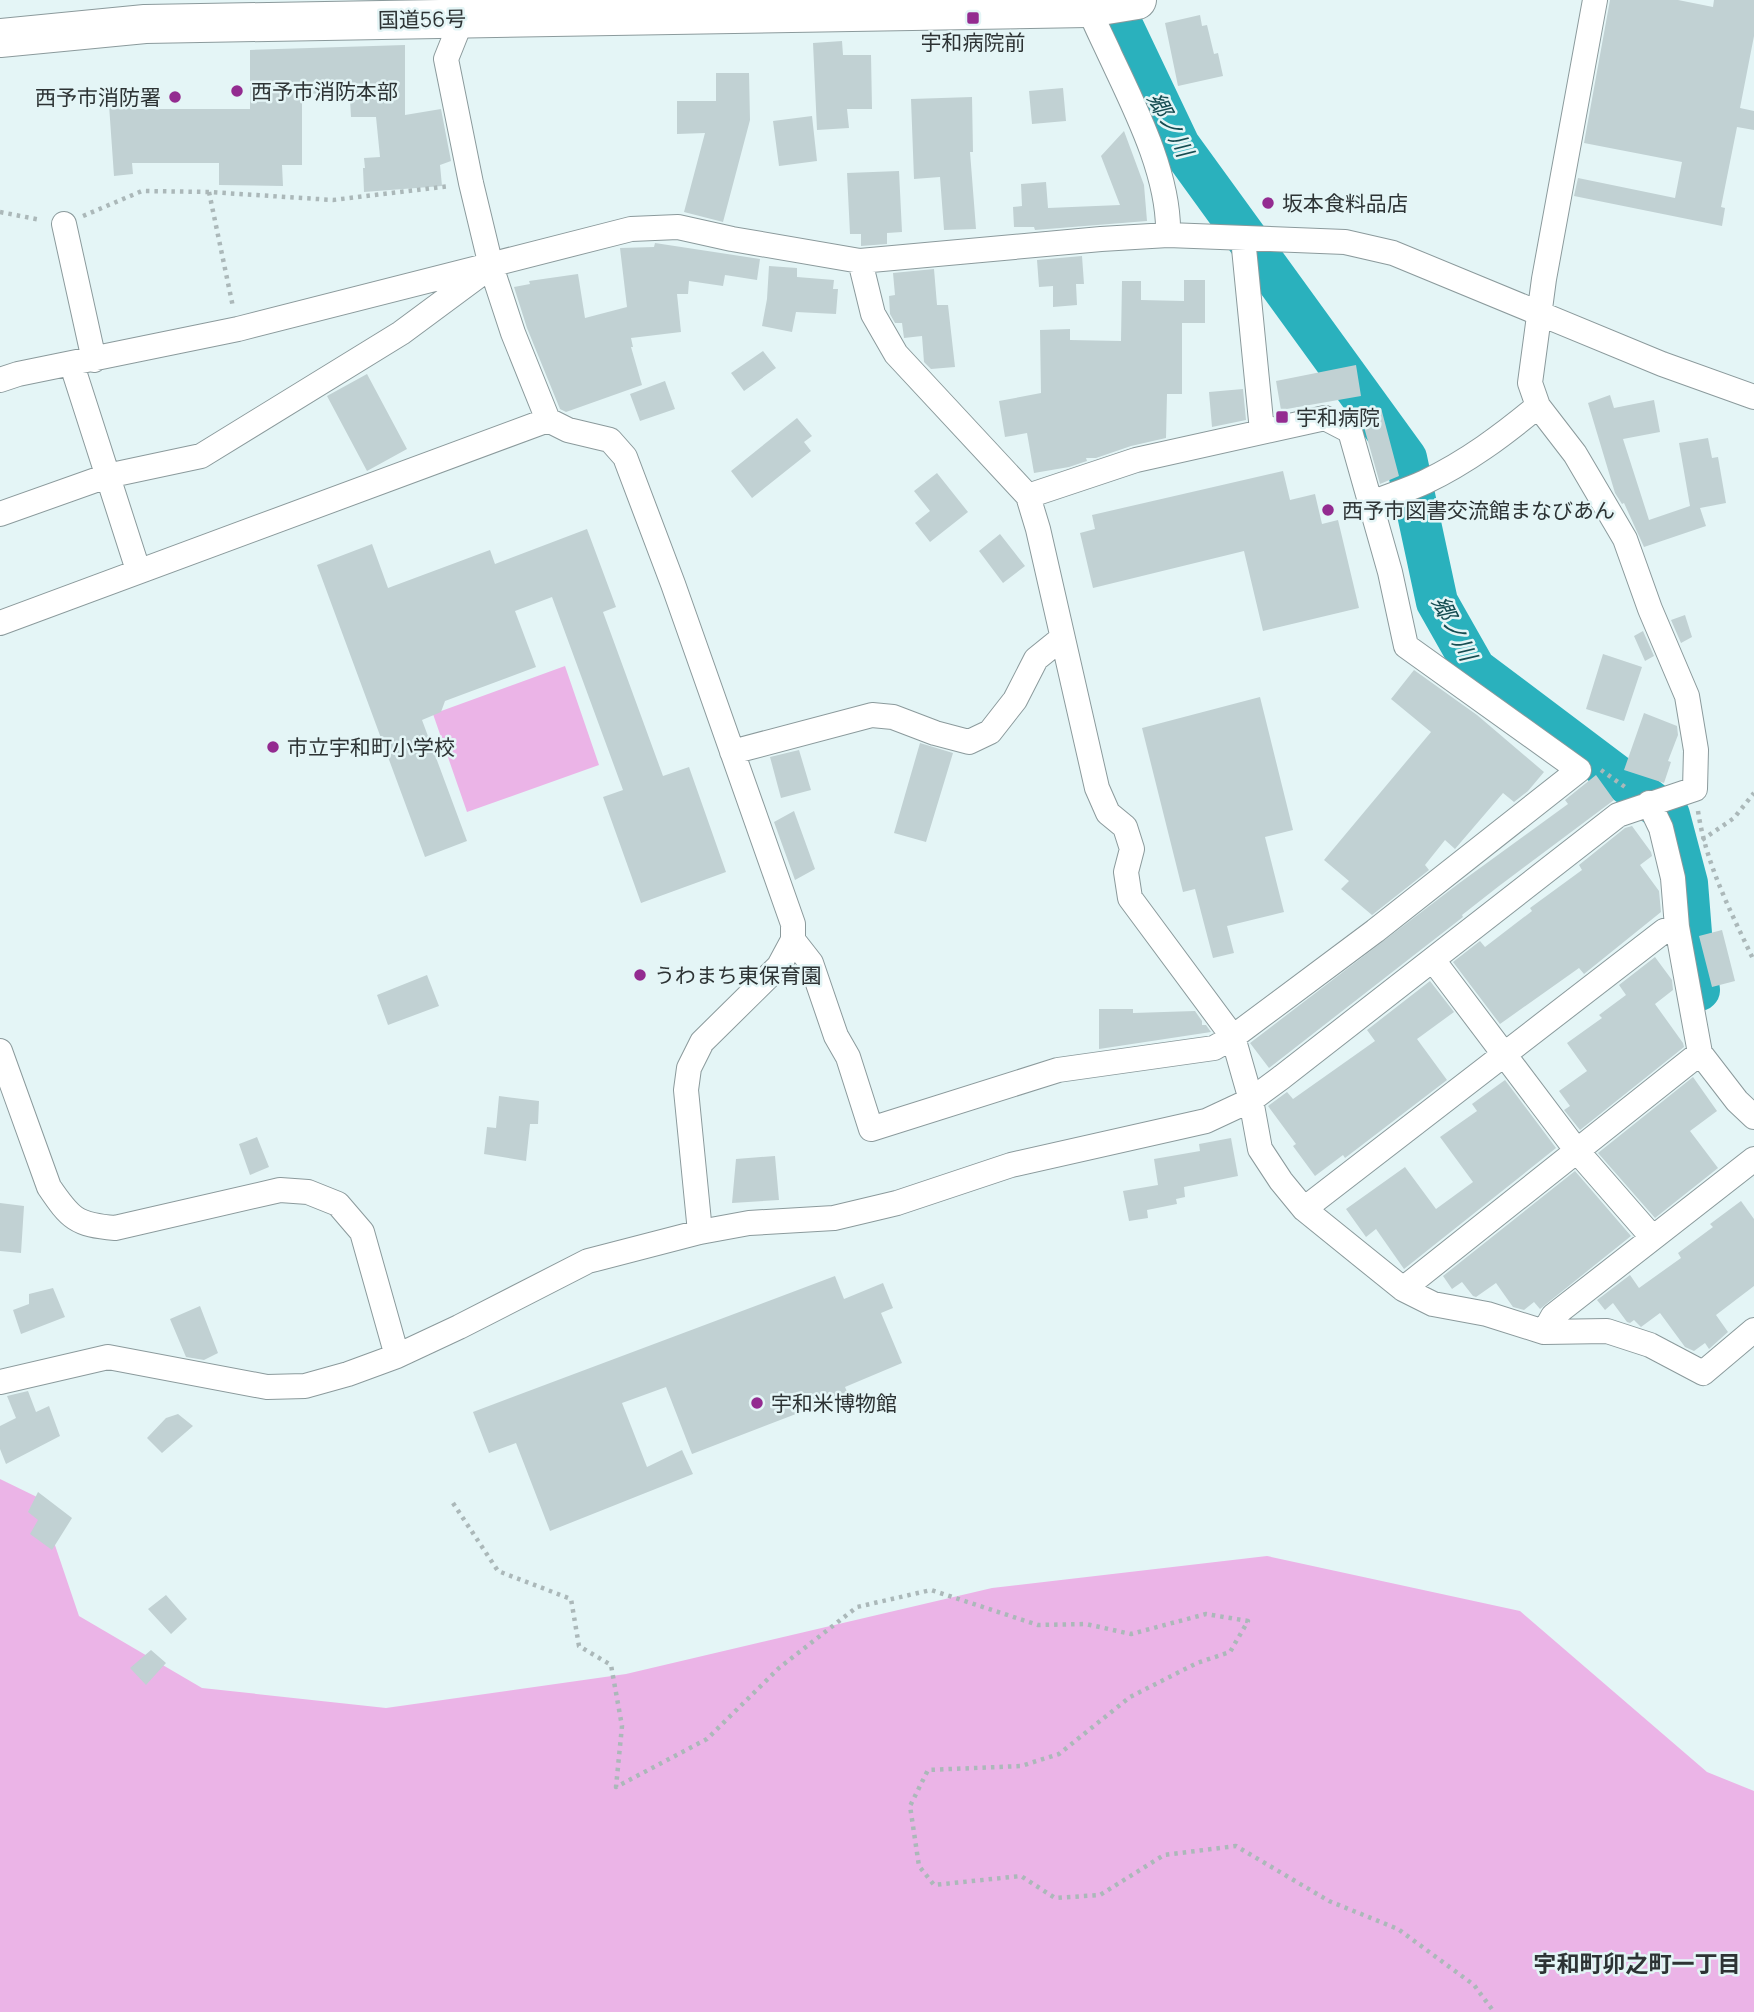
<svg xmlns="http://www.w3.org/2000/svg" width="1754" height="2012" font-family="Manrope,'Noto Sans JP',sans-serif">
	<style>
		.green { fill: #ebb4e7 }
		.lines { fill: none; stroke-linecap: round; stroke-linejoin: round }
		.river { stroke: #2ab1bd; stroke-width: 42 }
		.building { fill: #c1d1d3 }
		.minor-casing { stroke: #8b9a9c; stroke-width: 26 }
		.trunk-casing { stroke: #8b9a9c; stroke-width: 40 }
		.path { stroke: #abb8b9; stroke-width: 4.5; stroke-dasharray: 3.5 5; stroke-linecap: butt }
		.minor { stroke: #fff; stroke-width: 24 }
		.trunk { stroke: #fff; stroke-width: 38 }
		.poi-dot { fill: #932b90; stroke: #e4f5f6; stroke-width: 2.5 }
		.labels { text-anchor: middle; dominant-baseline: central; stroke-width: 5; stroke-linejoin: round; paint-order: stroke }
		.street-label { font-size: 21px; fill: #2d3334; stroke: #e4f5f6 }
		.poi-label { font-size: 21px; fill: #2d3334; stroke: #e4f5f6; text-anchor: start }
		.water-label { font-size: 23px; font-style: italic; fill: #154c51; stroke: #e4f5f6 }
		.neighbourhood-label { font-size: 23px; font-weight: bold; fill: #2d3334; stroke: #e4f5f6 }
	</style>
	<rect width="100%" height="100%" fill="#e4f5f6"/>
	<path class="green" d="M565,666l34,99 -132,47 -34,-98z
		M0,1479l39,19 40,118 123,72 184,20 240,-34 366,-86 275,-32 253,55 187,161 47,19v221h-1754z"/>
	<g class="lines">
		<path class="river" d="M1110,0l69,145 227,313 31,144 38,67 194,146 18,68 5,63 7,44"/>
	</g>
	<path class="building" d="M1610,0h68l35,7 1,-7h40v36l-14,72 14,3v19l-17,-3 -16,80 4,1 -3,18 -148,-30 4,-18 97,20 7,-36 -98,-19z
		M1200,15l2,11 5,-1 7,29 4,-1 5,23 -45,10 -13,-63z
		M842,41l1,14h28l1,54h-25l2,19 -32,2 -4,-87z
		M405,45v70l36,-6 10,52 -11,4 2,21 -78,6 -1,-24h2l-1,-10 16,-1 -4,-40h-25l-1,-17h-10v-7l-38,1v71h-20l1,21 -64,-1v-22h-87l1,11 -19,2 -5,-71 24,-2v6h117v-59z
		M716,73h33l1,47 -27,102 -39,-10 21,-79 -28,1v-33h39z
		M1063,88l3,33 -34,3 -3,-33z
		M972,97l1,55h-3l6,77 -32,1 -4,-53 -26,2 -3,-80z
		M812,116l5,45 -38,5 -6,-45z
		M1124,131l20,54 3,36 -112,9 -1,-3h-20l-1,-20 9,-1 -1,-22 25,-2 2,26 72,-3 -19,-49z
		M899,171l3,61 -15,1v11l-26,2v-12h-11l-3,-61z
		M655,243l105,16 -3,21 -32,-5 -2,11 -34,-5 -1,13h-11l4,38 -50,6 2,9h-2l11,38 -76,27 -6,-3 -33,-81 -13,-41 16,-3 -1,-3 49,-7 7,44 42,-11 -7,-59 34,-1z
		M1082,256l2,28h-8l1,21 -24,2v-21l-14,1 -2,-27z
		M769,266l28,2v9l37,3 -1,9h5l-2,25 -40,-2 -4,20 -30,-6 5,-27z
		M934,269l3,36h11l7,62 -24,2 -7,-7 -2,-26 -18,2 -2,-15h-7l-5,-9 -1,-18 6,-1 -2,-22z
		M1184,280h21v43h-23v71h-15l-1,44 -35,8 -35,12h-10l1,3 -18,6 -35,6 -7,-40 -22,4 -6,-36 42,-8 -1,-63 30,-1v11l51,1 1,-60h19v19l43,1z
		M763,351l13,17 -32,23 -13,-18z
		M1356,365l5,31 -80,14 -5,-29z
		M367,374l40,75 -40,22 -40,-75z
		M665,381l10,28 -35,12 -10,-27z
		M1243,389l3,31 -34,7 -3,-35z
		M1610,395l4,13 40,-8 6,32 -37,7 26,81 41,-14 -11,-63 29,-5 4,20 6,-1 8,46 -26,5 6,18 -62,21 -20,-44 -2,1 -7,-11 -27,-90z
		M1381,408l18,68 -19,8 -16,-57 -7,-12z
		M797,418l15,18 -8,6 7,9 -59,47 -21,-27z
		M1283,471l7,29 25,-6 7,30 16,-4 21,88 -96,23 -19,-80 -151,37 -13,-55 15,-4 -3,-14z
		M937,473l31,39 -38,30 -15,-19 15,-12 -16,-20z
		M587,529l29,78 -13,5 60,164 26,-9 37,105 -85,31 -38,-106 20,-7 -71,-193 -37,14 21,56 -91,34 -4,11 -19,8 45,121 -42,16 -108,-292 55,-21 16,44 102,-38 5,14z
		M1000,534l25,32 -22,17 -24,-32z
		M1685,615l7,22 -11,6 -10,-23z
		M1643,631l11,25 -9,5 -11,-25z
		M1603,654l39,13 -18,54 -38,-12z
		M1414,670l63,45 67,57 -16,19 -14,11 -11,-9 -48,56 -10,-9 -20,25 4,5 -57,45 -31,-26 8,-8 -25,-21 107,-128 -40,-33z
		M1260,697l33,133 -28,7 19,75 -57,14 7,27 -21,5 -18,-69 -12,3 -41,-164z
		M1644,713l33,13 1,9 -10,26 3,1 -7,21 -40,-13z
		M920,743l33,10 -27,89 -32,-9z
		M799,750l12,40 -30,8 -11,-41z
		M1596,775l18,25 -115,86 -37,29 1,2 -194,151 -19,-25 208,-159 110,-80 -3,-4z
		M794,811l21,58 -20,11 -21,-58z
		M1632,826l19,26 1,4 -12,9 19,26 2,21 -77,62 -5,-6 -79,56 -47,-62 27,-21 5,6 47,-36 -2,-3 52,-38 -3,-5 46,-37z
		M1722,930l13,51 -23,6 -13,-51z
		M1655,957l17,23 1,10 -18,14 28,39 1,4 -104,83 -16,-20 6,-4 -11,-15 28,-20 -20,-28 35,-25 -3,-3 27,-20 -7,-10z
		M427,975l12,31 -51,19 -11,-30z
		M1430,981l24,31 -37,27 30,41 -102,78 -2,-3 -28,21 -22,-30 3,-2 -28,-38 19,-14 6,7 82,-58 -8,-11z
		M1099,1009h34v4l62,-2 7,10v4h4l5,7 -112,17z
		M1693,1077l24,34 -27,20 28,37 -63,50 -57,-65z
		M1505,1080l51,68 -152,121 -28,-40 -10,8 -20,-28 59,-42 31,42 37,-27 -33,-45 37,-26 -5,-7z
		M499,1096l40,5 -1,23h-8l-4,37 -42,-7 3,-27 9,1z
		M257,1137l12,30 -19,8 -11,-31z
		M1231,1138l7,38 -54,11 1,10 -9,2 1,5 -30,6 1,8 -19,3 -6,-30 35,-6 -4,-26 46,-8 -1,-7z
		M775,1156l4,44 -47,3 4,-44z
		M1575,1171l56,65 -91,73 -6,-7 -10,8 -11,-3 -17,-24 -20,14 -3,-1 -11,-14 -10,7 -9,-13z
		M1741,1201l13,18v67l-38,29 12,17 -19,17 -4,-6 -11,8 -9,-4 -25,-34 -19,14 -7,-7 -4,3 -3,-1 -14,-19 -8,7 -8,-10 33,-25 9,13 42,-30 -3,-5 35,-26 -3,-3z
		M0,1203l24,3 -3,47 -21,-2z
		M835,1276l9,23 39,-16 10,25 -12,5 21,50 -57,24 3,7 -156,60 -26,-67 -44,16 25,64 35,-17 11,24 -143,57 -34,-88 -27,10 -16,-41z
		M53,1288l12,29 -44,17 -8,-24 16,-6v-10z
		M200,1306l18,47 -14,7 -18,-3 -16,-38z
		M28,1391l8,21 13,-6 11,30 -54,28 -6,-15v-23l16,-8 -9,-22z
		M178,1414l15,12 -31,27 -15,-15 19,-20z
		M38,1492l34,26 -20,32 -22,-16 8,-14 -10,-8z
		M166,1595l21,24 -16,15 -23,-25z
		M151,1650l15,13 -20,22 -16,-17z"/>
	<g class="lines">
		<defs>
			<path id="minor" d="M1086,0c6,19 16,37 24,55 25,53 60,121 58,180
				M462,19l-16,40 25,124 20,83 22,67 35,87 20,10 42,10 15,17 48,127 120,340v16l-14,26 -77,76 -13,26 -3,22 14,142
				M64,224l30,136
				M1243,238l19,193
				M860,261l13,53 23,40 132,142 10,33 59,259 11,25 17,14 7,22 -6,23 4,26 103,139 18,63 9,49 21,32 23,28 99,80 30,15 54,10 57,18 63,-1 43,14 53,28 51,-43
				M72,365l66,205
				M0,380l18,-6 220,-45 393,-100 47,-2 54,12 128,22 241,-22 67,-4 177,7 48,11 269,111 92,33
				M1369,504c19,-8 39,-14 56,-22 42,-20 78,-47 113,-76
				M0,514l107,-38 94,-20 200,-123 81,-60
				M0,623l548,-203
				M732,752l140,-37 21,2 42,16 34,9 21,-10 25,-32 21,-41 26,-21
				M1649,803l12,25 12,50 4,49 23,126 37,48 17,16
				M793,940l18,23 25,73 12,21 23,72 187,-59 156,-22 19,-11 142,-106 204,-161 -173,-124 -16,-74 -40,-141 -25,-13 -189,42 -108,36
				M1433,960l144,191 75,86
				M0,1051l49,136c21,31 27,38 66,41l165,-38 28,2 30,12 24,28 35,124
				M1304,1209l360,-278 13,-4
				M1403,1289l297,-236
				M1544,1332l9,-16 201,-157
				M0,1382l108,-25 159,30 38,-1 43,-12 49,-18 62,-29 129,-66 112,-29 49,-9 85,-5 63,-15 114,-38 195,-44 45,-21 31,-23 336,-262 77,-26 1,-39 -9,-54 -37,-87 -25,-70 -50,-85 -37,-48 -8,-23 14,-104 51,-279"/>
			<path id="trunk" d="M0,38l145,-14 943,-16 49,-8"/>
		</defs>
		<use href="#minor" class="minor-casing"/>
		<use href="#trunk" class="trunk-casing"/>
		<path class="path" d="M209,192l24,115
			M0,212l41,8
			M83,216l59,-25 67,1 124,8 117,-14
			M1601,770l24,17
			M1698,811c8,54 33,101 56,150
			M1702,840l32,-22 20,-25
			M453,1503l45,68 73,28 8,47 32,19 11,61 -6,61 91,-48 72,-71 78,-61 74,-17 107,35 48,-1 45,10 75,-20 42,7 -18,31 -33,11 -67,34 -71,57 -38,12 -93,4 -18,36 9,60 15,19 87,-9 34,22 45,-3 64,-40 72,-9 93,55 69,28 76,56 20,27"/>
		<use href="#minor" class="minor"/>
		<use href="#trunk" class="trunk"/>
	</g>
	<g class="poi-dot">
		<rect x="966" y="11" width="14" height="14" rx="3.5"/>
		<circle cx="237" cy="91" r="7"/>
		<circle cx="175" cy="97" r="7"/>
		<circle cx="1268" cy="203" r="7"/>
		<rect x="1275" y="410" width="14" height="14" rx="3.5"/>
		<circle cx="1328" cy="510" r="7"/>
		<circle cx="273" cy="747" r="7"/>
		<circle cx="640" cy="975" r="7"/>
		<circle cx="757" cy="1403" r="7"/>
	</g>
	<g class="labels">
		<g class="street-label">
			<text transform="translate(422 19) rotate(-1)">国道56号</text>
		</g>
		<g class="poi-label">
			<text x="973" y="42" text-anchor="middle">宇和病院前</text>
			<text x="251" y="91">西予市消防本部</text>
			<text x="161" y="97" text-anchor="end">西予市消防署</text>
			<text x="1282" y="203">坂本食料品店</text>
			<text x="1296" y="417">宇和病院</text>
			<text x="1342" y="510">西予市図書交流館まなびあん</text>
			<text x="287" y="747">市立宇和町小学校</text>
			<text x="654" y="975">うわまち東保育園</text>
			<text x="771" y="1403">宇和米博物館</text>
		</g>
		<g class="water-label">
			<text transform="translate(1171 124) rotate(62)">郷ノ川</text>
			<text transform="translate(1455 628) rotate(63)">郷ノ川</text>
		</g>
		<g class="neighbourhood-label">
			<text x="1637" y="1963">宇和町卯之町一丁目</text>
		</g>
	</g>
</svg>
